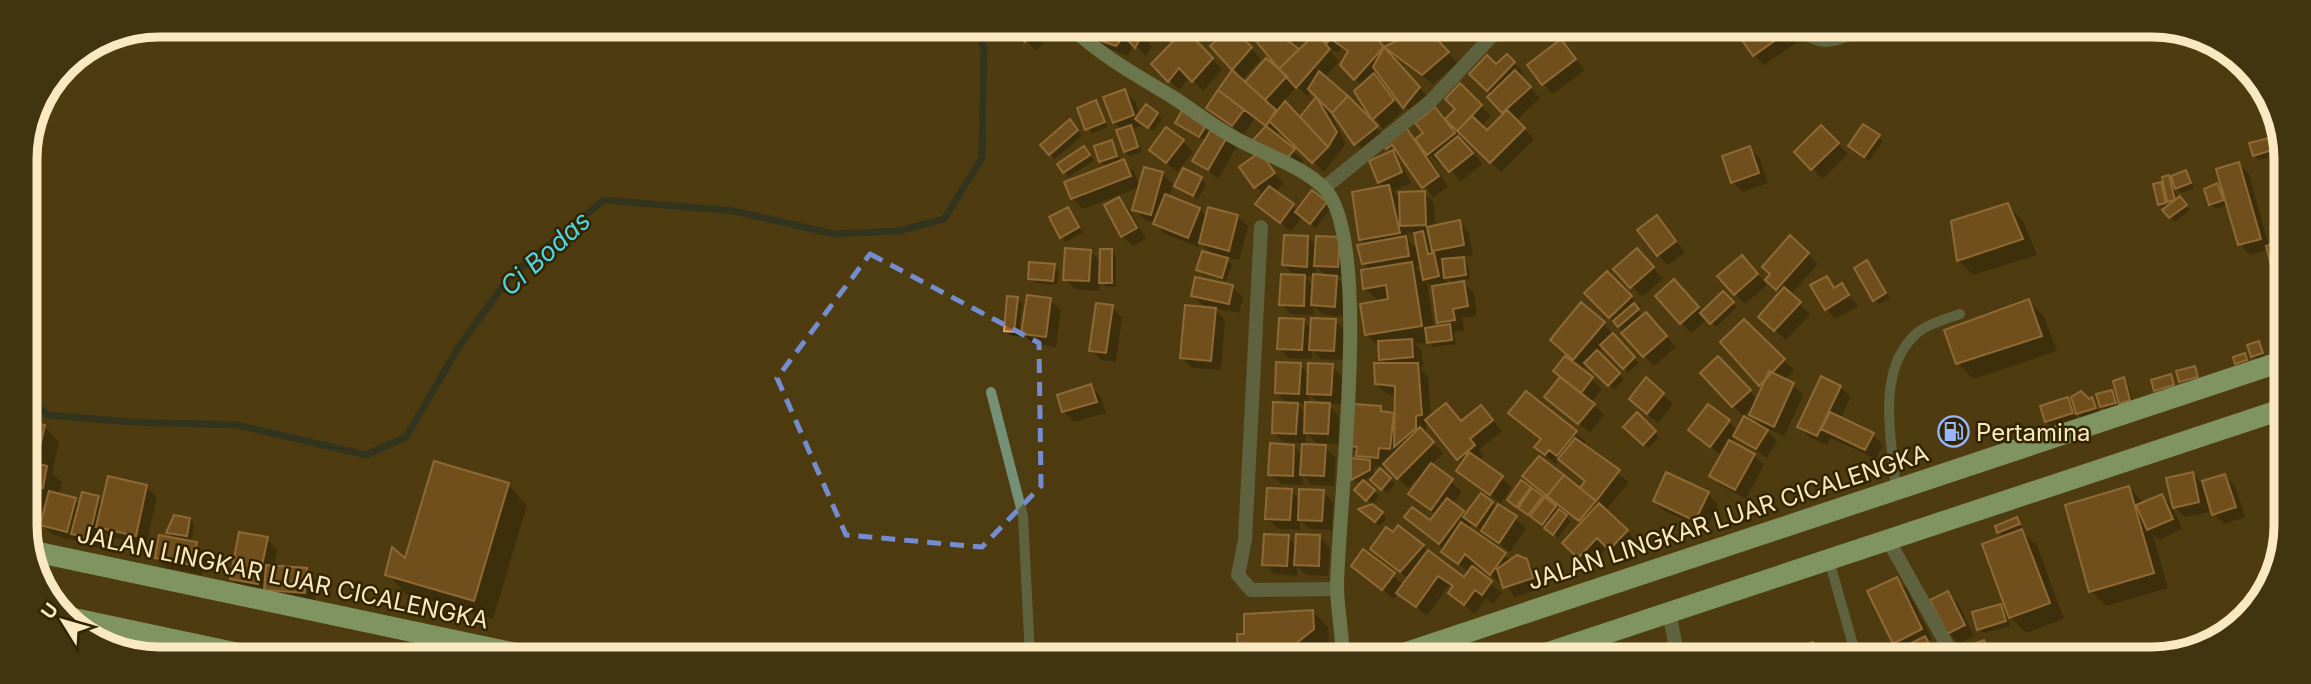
<svg xmlns="http://www.w3.org/2000/svg" width="2311" height="684" font-family="Inter,sans-serif">
	<style>
		.shadow { fill: #0007; fill-rule: evenodd }
		.lines { fill: none; stroke-linecap: round; stroke-linejoin: round }
		.stream { stroke: #122c30; stroke-width: 7 }
		.building { fill: #99672e; stroke: #dda160; stroke-width: 2 }
		.secondary-tunnel { stroke: #68572b; stroke-width: 14; stroke-dasharray: 14 7; stroke-linecap: butt }
		.lane { stroke: #749076; stroke-width: 10 }
		.street { stroke: #749076; stroke-width: 14 }
		.secondary { stroke: #91bc94; stroke-width: 14 }
		.highway { stroke: #bafec0; stroke-width: 21 }
		.marked { fill: none; stroke: #758ccf; stroke-width: 5; stroke-dasharray: 14 9; stroke-linejoin: round }
		.labels { text-anchor: middle; dominant-baseline: central; stroke-width: 5; stroke-linejoin: round; paint-order: stroke }
		.poi-label { font-size: 24px; fill: #fae8c1; stroke: #312401; text-anchor: start }
		.street-label { font-size: 24px; fill: #fae8c1; stroke: #312401 }
		.water-label { font-size: 26px; font-style: italic; fill: #50d4e5; stroke: #312401 }
		.rim { fill: none; stroke: #fae8c1; stroke-width: 9 }
	</style>
	<rect width="100%" height="100%" fill="#4e3d10"/>
	<path class="shadow" d="M1014,26h44v1l-22,24z
		M1084,27h22l-12,10z
		M1108,27h27l17,19 -6,10 -11,-11 -8,11 -18,-7 -10,-10z
		M1140,27h44l-21,16z
		M1198,27h33l30,32 -20,22 4,4 37,-14 -28,-34 -13,-10h31l27,25 19,-18 -7,-7h50l-4,6 20,5 8,10 38,-18 -2,-3h12l-6,5 31,31 -25,21 -43,-32 39,47 -15,18 -34,-44 -4,4 27,34 -20,18 -27,-38 6,-5 -20,-21 7,-12 -7,-5 -4,5 -10,-5 11,13 -15,17 64,61 17,-11 11,12 9,-7 10,-24 11,11 12,-11 2,-23 31,30 -10,11 6,6 18,-19 -16,-17 3,-3 -20,-20 24,-7 11,-11 17,17 -4,4 20,21 -25,23 19,18 -33,33 -47,-46 28,38 -21,17 -19,-20 -3,3 -14,-14 23,37 -15,10 -31,-42 -4,3 13,25 -18,8 8,8 23,-6 10,10 1,24 24,-5 10,11 4,22 -12,2 7,6 2,16 -9,1 13,13 3,23 -15,2 2,12 -10,2 2,12 -23,3 -5,-5 -13,2 7,7 1,16h-4l9,9 3,41 31,6 29,-5 11,13 -23,19 5,6 -6,5 34,26 -13,19 27,22 -16,24 -38,-29 -4,6 43,32h15l11,11 5,16 -27,9 -12,-15 -2,2 -25,-21 -4,6 30,24 -9,11 -7,-6 -11,16 -25,-21 3,-5 -4,-3 -22,31 -29,-23 -4,6 -41,-33 11,-14 40,33 5,-6 -37,-30 50,-3 43,33 4,-6 -62,-56 24,6 5,-8 -25,-21 13,-22 -16,16 -19,-20 -15,-2v9l-17,8 -4,-4 10,-18 -12,-16 29,-37 16,10 1,-23 -10,-1 -11,-10 11,-19 -6,-6 -1,-11 -14,-14 14,-31 -15,-15 5,-18 -7,-7 4,-18 -6,-5 25,-52 -6,-6 13,-30 -10,-12 -17,14 -37,-43 17,33 -22,28 -44,-42 -4,6 28,25 -7,8 -30,-42 -12,-9 -12,17 -35,-27 24,-35 5,5 2,-3zM1297,87l10,9 5,-5 6,6 -18,22 -17,-17zM1407,231l9,5 3,15 -10,-10zM1422,266l2,10 -9,-9zM1446,277l8,8 -6,1zM1427,282l7,6 5,34 5,5 -10,1zM1426,425h5l32,39 -4,7 42,33 -3,4 -6,-5 -26,13 -14,-11 10,-14 -31,-26 12,-12 -17,-17z
		M1279,27h20l3,4 -7,14z
		M1403,27h9l-4,6z
		M1468,27h25l-13,12z
		M1529,28h21l-4,9z
		M1647,28h23l-14,9z
		M1748,28h38l10,15 -32,22 -10,-10z
		M1185,32l37,37 -19,22 -13,-14 -11,13 -26,-26z
		M1561,42l24,28 -32,24 -10,-10z
		M1124,91l11,10 5,15 17,-2 5,5 -8,12 -10,-6 -12,4 10,23 -12,4 -5,-5 -3,-21 -8,-8z
		M1096,102l12,25 -16,7 -13,-25z
		M1184,112l42,26 10,10 -18,31 -23,-18 11,-20 -29,-19z
		M1074,126l8,10 -27,23 -12,-14z
		M1821,127l27,27 -25,25 -27,-27z
		M1878,137l5,4 -14,20 -14,-10z
		M2269,140l7,15 -17,5 -5,-5z
		M1183,141l10,11 -16,20 -26,-22z
		M1112,142l9,20 13,10 6,15 -57,22 -11,-11 35,-30 -7,-7z
		M1084,148l10,12 -25,17 -10,-12z
		M1749,148l11,11 8,24 -25,9 -11,-10z
		M1260,154l24,30 -10,8 24,19 14,-19 19,16 -15,20 -14,-11 -11,15 -33,-28 6,-8 -23,-28z
		M2239,164l10,10 20,73 8,-2 2,-18 5,4 -1,36 -5,2 -5,-5 -4,-15 -19,6 -10,-11 -12,-40 -12,5 -5,-5 6,-19 8,8z
		M2186,172l8,16 -13,5 -7,-7 4,14 12,10 -15,12 -16,-17 1,-21 6,6 3,-13 6,7z
		M1162,174l11,10 -4,13 30,12 8,8 30,-1 11,10 -9,34 -16,-4 9,9 -6,16 -23,-7 -5,-4 16,-14 -14,-14 -2,5 -33,-13 -10,-11 -10,-3 -11,-11z
		M1201,179l5,5 -8,15 -22,-13z
		M1119,199l10,10 17,30 -13,7 -11,-10z
		M2008,205l15,16 14,34 -64,20 -15,-15z
		M1067,209l16,24 -17,9 -4,-5z
		M1656,217l29,35 -17,13 -10,-10z
		M1308,237l9,10 22,-9 9,39h-12l11,11 -2,28 -22,-1 -9,-9 -1,9 -22,-1 -10,-10 14,-28 -11,-11zM1317,267l10,10 -11,-1zM1304,276h10v10z
		M1090,251l11,11 10,-11 5,5v31h-10l-6,-6 -1,10 -24,-2 -10,-10z
		M1808,254l10,10 -28,31 20,19 -24,26 -15,-13 10,-34 -14,-13z
		M1647,261l16,17 -21,19 -26,-28z
		M1867,262l23,36 -11,6 -5,-5z
		M1054,266l5,5 -2,14 -22,-2 -5,-5z
		M1752,267l15,18 -22,19 -10,-10z
		M1607,273l34,34 -3,3 5,6 13,8 20,23 -22,19 -67,-73z
		M1826,278l11,11 4,-3 17,20 -22,13 -10,-10z
		M1232,287l11,10 -4,16 -25,-5 11,12 -4,50 -29,-2 -11,-11 25,-48 -13,-13z
		M1684,292l19,21 20,-20 14,14 -21,20 -8,-8 -17,14 -34,-37z
		M1018,299l4,5 -3,32 -9,-1 -5,-5z
		M1050,300l11,10 -5,37 -22,-3 -11,-10z
		M2028,301l16,15 13,35 -84,28 -15,-16z
		M1112,307l10,10 -6,45 -15,-2 -10,-10z
		M1303,320l9,10 23,-9 10,10 -2,29 -22,-1 -9,-9v9l-23,-1 -10,-10z
		M1744,322l50,48 -10,10 20,14 -20,42 -22,-10 -11,-11 4,-9 -12,10 -40,-43 26,-5 29,32 5,-13 -40,-44z
		M1603,323l36,40 -11,9 -25,-26 -6,7 27,26 -10,11 -26,-26 -6,7 20,18 -11,14 13,12 -14,18 -44,-36 16,-19 22,-10 -22,-18z
		M2258,343l8,15 -8,3 -5,-5z
		M2244,355l7,10 -9,2 -5,-4z
		M1300,365l9,9 23,-8 10,10 -1,28h-13l11,12 -1,28 -22,-1 -10,-10 -1,13 20,1 11,11 -2,28 -22,-1 -9,-9v9l-22,-1 -11,-10 24,-28 9,10 1,-13 -20,-1 -11,-10 15,-28 -12,-12zM1309,394l11,11 -11,-1zM1296,403l11,1 -1,10z
		M2195,368l7,13 -16,5 -5,-5z
		M2171,376l7,14 -17,5 -5,-5z
		M2123,379l5,5 6,21 -8,3 -9,-9 2,9 -13,3 -5,-5 11,-14 8,9z
		M1646,380l27,24 -15,19 -17,-14z
		M1091,386l10,11 5,16 -32,9 -11,-11z
		M1840,387l11,10 -11,22 33,16 10,10 -7,14 -45,-21 -4,7 -18,-8 -10,-11z
		M2068,399l8,8 16,-8 8,13 -18,6 -8,-8 3,8 -26,8 -5,-5z
		M1510,413l65,19 11,10 -3,4 46,36 -24,29 32,30 -16,18 -13,-12 -18,20 -26,-25 18,-18 -57,-48 55,15 7,-9 -27,-23 -4,5 -9,-7 -10,-10 5,-7z
		M1637,415l22,22 -10,11 -23,-21z
		M1729,422l9,9 26,-3 13,13 -10,17 -31,-22 -5,7 23,12 10,10 -18,34 -24,-13 -11,-11 11,-19 -32,-26z
		M26,423l18,3 15,16 -7,31 10,10 -3,13 16,4 5,5 18,-8 5,5 43,-15 11,10 -11,48 -38,-9 -5,-5 -4,17 -15,-4 -6,-6v3l-25,-6 -11,-10 -1,8 -14,-3z
		M1380,470l15,14 -8,9 -10,-9z
		M2193,474l9,9 23,-7 10,10 10,31 -21,7 -10,-10 -5,-16 -3,1 3,13 -24,5 -11,-10z
		M1363,482l16,14 -7,8 -16,-14z
		M508,485l19,20 -34,114 -87,-25 -19,-20z
		M1530,488l41,33 -13,17 -44,-33z
		M2129,488l15,15 18,-7 10,10 10,23 -23,11 -6,-6 15,54 -62,18 -15,-15z
		M1291,491l9,9 23,-9 10,11 -1,28 -22,-1 -10,-9v10l-22,-1 -11,-11z
		M1708,494l10,10 -12,26 -41,-19 -10,-10z
		M1371,506l16,12 -7,8 -15,-12z
		M190,519l4,5 -3,19 15,11 -4,21 -35,-7 -10,-10 19,-18 -8,-8z
		M2017,519l6,10 -3,1 17,16 27,73 -38,14 -20,-20 4,13 -26,7 -5,-4 22,-23 9,9 -5,-78 -6,-5z
		M1288,537l9,9 23,-9 10,11 -2,28 -21,-1 -10,-9v10l-23,-2 -10,-10z
		M267,539l10,10 -3,19 32,2 11,10 -2,22 -73,-13 -10,-11z
		M1896,579l11,10 25,50 -4,2 13,18h-39v-9l-8,-7z
		M1947,593l11,10 16,33 -15,8 -10,-11 -17,-32z
		M1313,612l15,15 1,17 -17,13h-72l-1,-21z
		M1984,642l12,17h-27z
		M1813,644l15,15 -56,-1z"/>
	<g class="lines">
		<path class="stream" d="M26,395l21,20 84,7 106,3 129,30 40,-18 52,-89 52,-72 94,-76 130,11 100,23 64,-3 46,-12 38,-61 2,-110 -8,-22"/>
	</g>
	<path class="building" d="M1012,26h28l-15,16 -15,-14z
		M1106,27h30l7,7 -8,14 -11,-12 -8,10 -20,-7z
		M1195,27h27l-13,12z
		M1230,27l22,20 -20,23 -22,-24z
		M1255,27h16l28,22 -20,20 -29,-35z
		M1276,27h21l-8,15z
		M1309,27h34l-16,16z
		M1353,27l7,7 8,-7 16,20 -30,33 -14,-15 8,-14 -17,-12z
		M1425,27l24,25 -27,23 -38,-28z
		M1745,28h39l3,4 -34,24 -16,-23z
		M1185,29l28,29 -21,24 -13,-14 -11,14 -17,-18z
		M1316,33l14,16 -34,39 -17,-19z
		M1561,39l15,20 -34,26 -15,-20z
		M1384,47l36,40 -17,21 -30,-41z
		M1507,54l8,8 -28,29 -18,-17 18,-19 9,9z
		M1266,58l21,18 -22,24 -20,-18z
		M1232,70l44,40 -10,16 -48,-36z
		M1515,70l16,17 -29,26 -15,-16z
		M1319,71l29,25 -16,17 -24,-24z
		M1374,73l20,27 -22,20 -18,-29z
		M1460,83l22,22 -25,26 -12,-12 10,-10 -10,-10z
		M1125,89l9,26 -21,8 -10,-26z
		M1218,90l26,20 -12,16 -26,-18z
		M1348,96l30,30 -24,19 -22,-32z
		M1316,97l21,35 -9,15 -28,-30z
		M1096,100l9,22 -20,8 -8,-22z
		M1285,101l43,46 -16,16 -43,-42z
		M1146,104l12,9 -10,15 -13,-9z
		M1435,107l20,26 -28,22 -12,-16 8,-6 -8,-10z
		M1183,109l24,15 -8,13 -24,-14z
		M1507,110l18,18 -35,35 -33,-32 15,-15 15,14z
		M1070,119l8,11 -29,25 -9,-10z
		M1863,124l17,11 -16,22 -16,-11z
		M1131,125l7,22 -14,5 -8,-22z
		M1821,125l18,18 -28,27 -17,-18z
		M1266,126l29,23 -9,11 -35,-18z
		M1405,126l34,50 -17,12 -30,-43 -6,4 -4,-7z
		M1166,127l18,13 -18,23 -17,-13z
		M1212,128l15,9 -19,33 -16,-9z
		M1458,136l15,17 -24,19 -14,-17z
		M2269,138l3,12 -19,6 -4,-13z
		M1112,140l5,16 -18,6 -5,-16z
		M1084,146l6,9 -27,18 -6,-9z
		M1750,146l9,27 -28,10 -9,-27z
		M1393,150l9,22 -24,11 -9,-22z
		M1260,152l15,21 -21,15 -15,-21z
		M1124,159l7,17 -60,23 -7,-17z
		M2239,162l22,77 -23,6 -22,-76z
		M1144,167l19,5 -12,43 -19,-5z
		M1183,168l19,9 -9,19 -19,-10z
		M2186,170l5,13 -16,6 -4,-13z
		M2169,175l6,25 -8,2 -5,-25z
		M2161,182l5,21 -8,2 -5,-21z
		M2217,183l7,17 -15,5 -5,-16z
		M1389,185l11,48 -41,7 -7,-48z
		M1269,186l25,18 -14,19 -25,-19z
		M1312,190l15,12 -17,22 -15,-12z
		M1425,191l1,34 -26,1 -1,-34z
		M1165,194l35,14 -12,30 -35,-14z
		M2180,196l7,9 -18,13 -7,-8z
		M1119,197l18,31 -16,9 -17,-32z
		M2008,203l15,36 -66,22 -6,-40z
		M1068,207l11,20 -19,11 -11,-21z
		M1208,207l30,8 -9,36 -30,-8z
		M1657,215l19,26 -19,15 -20,-26z
		M1460,220l4,25 -32,6 -5,-24z
		M2280,225l3,37 -12,3 -5,-19 8,-3 -4,-16z
		M1423,231l5,23 6,-1 5,23 -16,4 -9,-47z
		M1284,235l24,1 -1,31 -25,-2z
		M1790,235l19,18 -33,37 -11,-10 5,-6 -8,-7z
		M1316,236l24,1 -2,30 -24,-1z
		M1406,236l3,20 -47,8 -5,-19z
		M1065,248l26,2 -2,31 -26,-1z
		M1637,248l17,19 -24,21 -17,-19z
		M1100,249h12v34h-13z
		M1202,251l26,7 -6,20 -26,-8z
		M1742,255l16,19 -24,21 -17,-19z
		M1464,257l2,18 -22,3 -2,-19z
		M1867,260l19,33 -13,8 -19,-33z
		M1029,262l26,2 -2,17 -25,-2z
		M1412,262l10,64 -57,9 -5,-31 28,-5 -2,-14 -23,4 -2,-19z
		M1607,271l25,25 -23,22 -25,-25z
		M1281,274l24,1 -1,31 -25,-1z
		M1313,274l24,2 -2,31 -24,-2z
		M1827,276l7,12 8,-5 7,12 -24,15 -15,-25z
		M1195,277l38,8 -4,19 -38,-8z
		M1674,279l25,28 -19,17 -25,-28z
		M2283,280v27l-6,-25z
		M1464,281l4,25 -15,3 2,11 -18,3 -5,-37z
		M1784,287l17,15 -27,29 -16,-14z
		M1723,291l11,11 -24,22 -10,-11z
		M1027,295l24,3 -5,39 -25,-3z
		M1007,296l11,1 -4,35 -10,-1z
		M2029,299l13,37 -86,28 -12,-34z
		M1581,302l24,20 -32,38 -23,-20z
		M1096,303l17,2 -7,48 -17,-2z
		M1634,303l5,6 -21,18 -5,-6z
		M1185,305l31,3 -5,53 -31,-3z
		M1646,312l21,24 -24,21 -22,-24z
		M1279,318l25,1 -2,31 -25,-1z
		M1311,318l25,1 -2,32 -25,-1z
		M1744,319l41,40 -26,27 -39,-44z
		M1450,324l2,16 -25,3 -2,-15z
		M1613,333l22,24 -12,12 -23,-24z
		M1412,339l1,18 -34,3 -1,-19z
		M2259,341l4,12 -12,4 -4,-12z
		M1597,350l23,23 -12,13 -24,-23z
		M2245,353l2,7 -12,4 -2,-7z
		M1565,356l28,21 -12,16 -28,-22z
		M1718,356l33,34 -19,17 -32,-34z
		M1276,362l25,1 -2,31 -24,-1z
		M1308,363l25,1 -2,31 -24,-1z
		M1374,363h44l4,52 -6,1v12l-22,19 1,-61 -20,-2z
		M2195,366l3,11 -19,5 -3,-11z
		M1769,371l25,12 -20,44 -25,-12z
		M2171,374l3,11 -20,6 -3,-11z
		M1821,376l20,10 -24,50 -20,-9z
		M1560,377l35,27 -17,20 -34,-27z
		M1646,377l18,16 -17,21 -18,-15z
		M2124,377l6,23 -11,4 -6,-23z
		M1091,384l6,18 -35,10 -5,-17z
		M2112,390l4,13 -16,4 -4,-13z
		M1526,391l51,40 -20,25 -8,-6 -4,5 -11,-8 7,-8 -33,-26z
		M2081,391l8,8 3,-2 4,11 -20,6 -5,-17z
		M2068,397l5,16 -28,9 -5,-16z
		M1273,402l25,1 -2,31 -24,-1z
		M1305,402l25,1 -2,31 -24,-1z
		M1446,403l15,18 20,-16 12,15 -23,19 5,6 -18,15 -32,-40z
		M1354,404l27,2v5l13,2 -4,36 -11,-1 -1,10 -22,-2 1,-9 -7,-1z
		M1708,404l22,16 -20,27 -22,-17z
		M1637,412l19,19 -13,14 -20,-18z
		M1830,412l44,21 -9,17 -44,-21z
		M1744,416l24,14 -12,19 -23,-13z
		M26,421l19,4 -9,38 11,3 -4,22 -10,-2 -6,27z
		M1420,427l14,15 -37,37 -14,-15z
		M1575,438l45,32 -24,31 -16,-13 5,-7 -27,-22z
		M1729,440l26,14 -20,36 -26,-14z
		M1270,443l24,2 -1,31 -25,-1z
		M1302,444l24,1 -2,31 -24,-1z
		M1469,452l34,24 -13,19 -34,-24z
		M1539,456l25,19 -17,21 -25,-20z
		M1351,458l19,2v10l-19,10z
		M434,461l75,22 -35,118 -89,-26 7,-28 13,11z
		M1431,463l22,16 -22,31 -23,-16z
		M1380,468l11,10 -10,12 -11,-10z
		M1666,472l43,20 -14,29 -42,-20z
		M2193,472l6,30 -26,6 -7,-30z
		M2225,474l11,33 -24,8 -10,-34z
		M1564,475l32,26 -17,20 -32,-25z
		M108,476l39,9 -11,51 -40,-9z
		M1363,480l12,10 -9,11 -12,-11z
		M1521,480l10,7 -15,20 -9,-7z
		M2129,486l25,87 -65,19 -24,-87z
		M1267,488l25,1 -2,31 -25,-1z
		M1532,488l11,8 -15,19 -10,-7z
		M1299,489l25,1 -2,31 -24,-1z
		M49,491l27,7 -9,34 -27,-7z
		M82,492l17,4 -10,42 -18,-4z
		M1481,493l12,9 -17,24 -13,-9z
		M2162,494l11,25 -26,11 -11,-25z
		M1545,497l11,9 -14,19 -12,-9z
		M1447,498l17,13 -25,33 -35,-27 8,-10 18,13z
		M1599,503l29,27 -19,20 -12,-12 -19,20 -16,-15z
		M1372,504l11,8 -8,10 -17,-13z
		M1498,504l19,12 -18,27 -18,-12z
		M1559,509l8,6 -14,20 -9,-7z
		M174,515l16,3 -3,18 -21,-3z
		M2017,517l3,7 -23,9 -2,-7z
		M1461,522l45,31 -16,22 -25,-21 -7,10 -17,-12z
		M1398,525l26,20 -24,27 -30,-23 16,-22 7,5z
		M2022,529l28,74 -41,15 -27,-74z
		M239,532l29,5 -10,47 -28,-5z
		M1264,534l25,1 -2,31 -25,-1z
		M1296,534l24,1 -1,31 -25,-1z
		M159,535l38,7 -5,23 -37,-7z
		M1363,549l32,24 -13,17 -31,-24z
		M1428,550l36,27 8,-11 20,15 -10,14 -7,-5 -11,15 -16,-12 5,-7 -15,-10 -22,31 -20,-14z
		M1517,555l10,4 6,19 -30,10 -6,-19z
		M266,565l41,3 -2,25 -41,-3z
		M1897,577l25,52 -29,15 -26,-53z
		M1948,591l17,34 -18,9 -17,-34z
		M2001,604l5,17 -29,9 -5,-18z
		M1313,610l1,19 -35,28h-41l-1,-23h7v-20z
		M1925,636l12,23h-37l-4,-8z
		M1984,640l7,19h-24l-4,-11z
		M1813,642l6,17 -52,-1z"/>
	<g class="lines">
		<path class="secondary-tunnel" d="M1342,644l3,14"/>
		<path class="lane" d="M991,392l32,124 7,141
			M1896,489c-4,-50 -21,-118 20,-155 10,-10 31,-15 44,-20
			M1829,560l28,99"/>
		<path class="street" d="M1799,28c25,21 37,10 65,0
			M1324,188l107,-87 60,-64 13,-10
			M1261,227l-16,313 -7,35 13,15 86,-1
			M1888,540l67,119
			M1639,658l37,-11 -7,-34"/>
		<path class="secondary" d="M1071,27c29,28 65,48 100,69 22,14 43,31 66,43 28,16 66,27 88,50 48,52 13,320 12,397 0,19 4,39 5,58"/>
		<path class="highway" d="M27,550l501,106
			M62,616l184,39
			M1390,658l893,-297
			M1532,658l751,-249"/>
	</g>
	<path d="M0 0H2311V684H0ZM870,254l169,89 2,143 -59,61 -136,-12 -69,-157z" fill="#4e3d10" fill-opacity=".55" fill-rule="evenodd"/>
	<path class="marked" d="M870,254l169,89 2,143 -59,61 -136,-12 -69,-157z"/>
	<defs>
		<symbol id="fuel-ring" viewBox="-11 -11 22 22"><circle r="9.5" fill="#312401" stroke="#98b5fd" stroke-width="1.5"/><path d="M-5.5-6h7V0h2V4h1.3V-2.5L3-4.5l.8-.8L6-3V5H2.5V1h-1V6h-7ZM-4.2-4.7v3.2H.2V-4.7Z" fill="#98b5fd"/></symbol>
	</defs>
	<g fill-rule="evenodd">
		<use href="#fuel-ring" x="1936" y="414" width="35" height="35"/>
	</g>
	<g class="labels">
		<g class="poi-label">
			<text x="1976" y="432">Pertamina</text>
		</g>
		<g class="street-label">
			<text transform="translate(1728 517) rotate(-18)">JALAN LINGKAR LUAR CICALENGKA</text>
			<text transform="translate(283 577) rotate(12)">JALAN LINGKAR LUAR CICALENGKA</text>
		</g>
		<g class="water-label">
			<text transform="translate(545 253) rotate(-42)">Ci Bodas</text>
		</g>
	</g>
	<path d="M0 0H2311V684H0ZM159 37H2152A122 122 0 0 1 2274 159V525A122 122 0 0 1 2152 647H159A122 122 0 0 1 37 525V159A122 122 0 0 1 159 37Z" fill="#413410" fill-rule="evenodd"/>
	<path class="rim" d="M159 37H2152A122 122 0 0 1 2274 159V525A122 122 0 0 1 2152 647H159A122 122 0 0 1 37 525V159A122 122 0 0 1 159 37Z"/>
	<g transform="translate(63 621) rotate(307)" stroke="#312401" stroke-width="5" paint-order="stroke">
	<path d="M0-5L12 26L0 18L-12 26Z" fill="#fae8c1"/>
	<text y="-10" font-size="19" font-weight="bold" text-anchor="middle" fill="#fae8c1">U</text>
	</g>
</svg>
